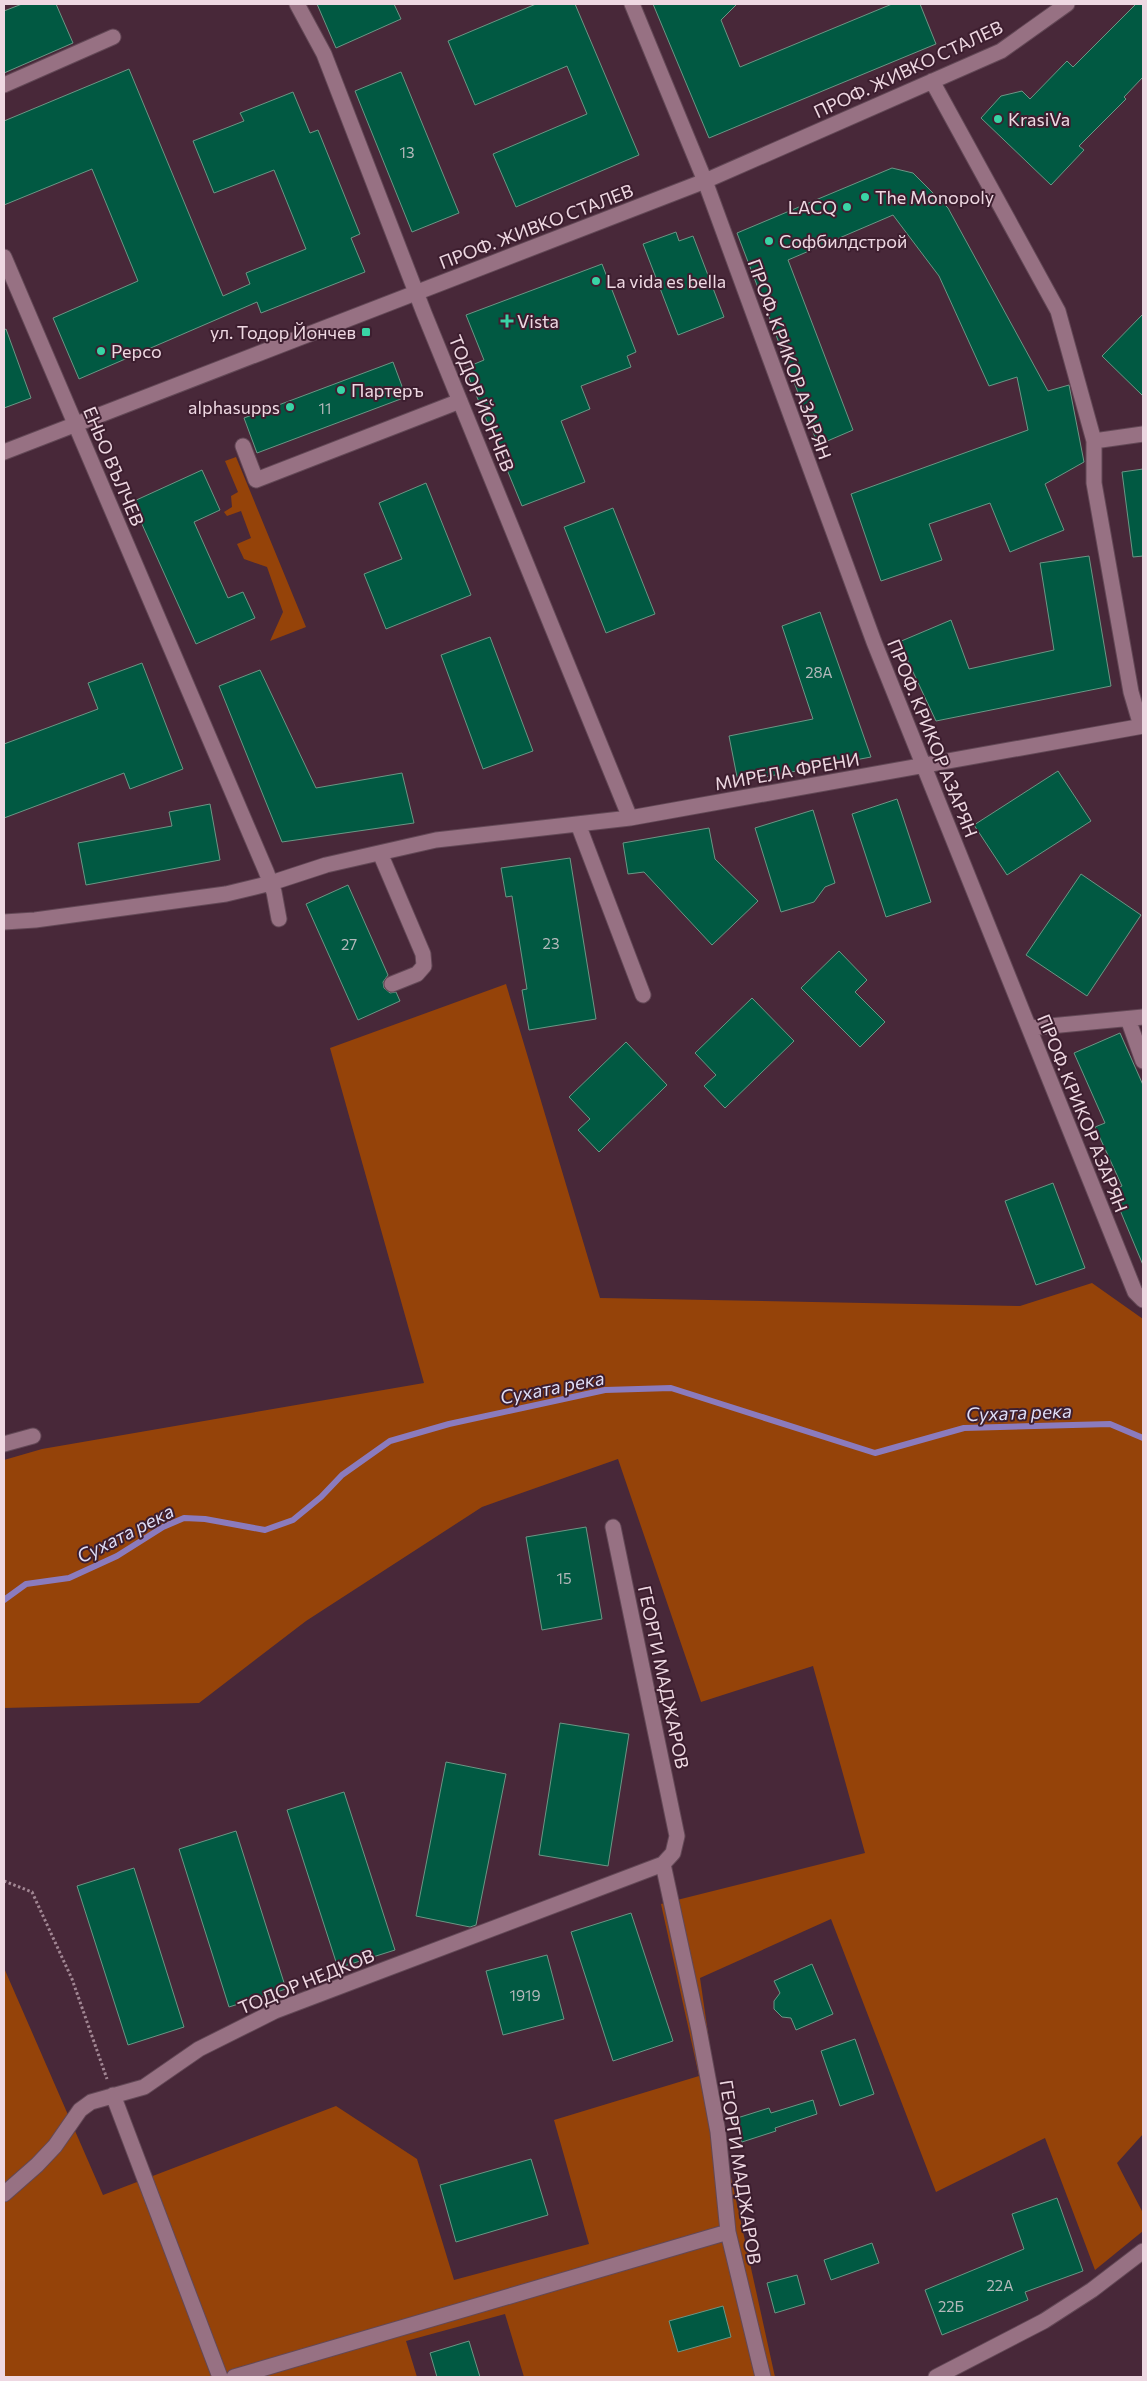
<svg xmlns="http://www.w3.org/2000/svg" width="1147" height="2381" font-family="Commissioner,sans-serif">
	<style>
		.green { fill: #954309 }
		.lines { fill: none; stroke-linecap: round; stroke-linejoin: round }
		.stream { stroke: #8b7bbd; stroke-width: 6 }
		.building { fill: #015942; stroke: #6b9685 }
		.minor-casing { stroke: #634856; stroke-width: 17 }
		.path { stroke: #a28794; stroke-width: 3; stroke-dasharray: 2.5 2.5; stroke-linecap: butt }
		.minor { stroke: #977183; stroke-width: 15 }
		.poi-dot { fill: #39d4a5; stroke: #3d1e2f; stroke-width: 2 }
		.labels { text-anchor: middle; dominant-baseline: central; stroke-width: 4; stroke-linejoin: round; paint-order: stroke }
		.number-label { font-size: 15px; fill: #b3b8ba }
		.street-label { font-size: 18px; fill: #eed8e2; stroke: #3d1e2f }
		.poi-label { font-size: 18px; fill: #eed8e2; stroke: #3d1e2f; text-anchor: start }
		.water-label { font-size: 19px; font-style: italic; fill: #deddf6; stroke: #3d1e2f }
	</style>
	<rect width="100%" height="100%" fill="#482839"/>
	<path class="green" d="M236,457l70,170 -36,14 13,-29 -16,-45 -23,-8 -7,-15 14,-6 -10,-27 -14,5 -3,-4 8,-5 -1,-11 7,-4 -13,-31z
		M506,984l94,314 420,8 72,-23 51,36v815l-26,29 26,50v18l-48,39 -50,-132 -109,54 -105,-273 -131,59 25,172 50,227h-251l-19,-63 -99,27 11,36h-413v-409l99,227 233,-89 81,53 37,121 135,-36 -35,-124 145,-44 -38,-172 204,-51 -52,-187 -112,36 -83,-243 -136,48 -176,114 -107,82 -195,5v-248l38,-11 382,-66 -94,-335z"/>
	<g class="lines">
		<path class="stream" d="M4,1600l22,-16 43,-6 48,-22 46,-29 21,-9 21,1 60,11 28,-10 28,-23 21,-22 48,-34 59,-17 156,-34 66,-2 204,65 89,-25 146,-4 33,14"/>
	</g>
	<path class="building" d="M22,4h34l17,39 -69,30v-62z
		M317,4h77l7,15 -65,29z
		M536,4h39l64,151 -123,52 -23,-53 94,-40 -20,-48 -92,39 -27,-64z
		M653,4h84l-16,16 19,47 152,-63h28l16,40 -227,94z
		M1136,4h7v73l-19,20 2,2 -47,47 5,4 -33,35 -70,-67 20,-22 21,-5 8,8 37,-38 6,6z
		M129,69l94,227 27,-12 -4,-11 60,-24 -32,-79 -60,23 -21,-52 51,-20 -4,-8 53,-21 17,41 8,-3 42,104 -9,4 14,34 -104,41 -4,-11 -178,77 -26,-61 85,-37 -46,-112 -88,36v-84z
		M401,72l58,141 -47,19 -57,-141z
		M892,168l21,5 35,35 100,183 21,-6 15,77 -39,22 19,46 -54,22 -20,-49 -61,21 13,36 -61,21 -30,-87 177,-64 -11,-53 -28,9 -50,-110 -46,-61 -105,45 65,170 -35,15 -81,-212z
		M676,232l3,9 14,-5 31,81 -46,18 -35,-91z
		M602,264l34,88 -9,4 4,11 -50,19 9,23 -29,12 24,61 -63,24 -57,-138 19,-8 -18,-45z
		M1143,314v82l-41,-40z
		M6,329l25,69 -27,10v-78z
		M393,362l13,35 -149,56 -13,-35z
		M1143,469v87l-10,1 -11,-85z
		M202,470l18,40 -26,12 34,76 15,-6 12,26 -59,26 -64,-142z
		M426,483l45,112 -85,34 -22,-55 38,-15 -23,-56z
		M613,508l42,106 -49,19 -42,-106z
		M1089,556l22,130 -175,35 -37,-79 52,-22 18,49 85,-19 -14,-87z
		M820,612l51,145 -133,25 -9,-46 84,-17 -31,-93z
		M490,637l43,114 -50,18 -42,-114z
		M142,663l41,106 -53,20 -6,-16 -120,45v-74l94,-35 -10,-26z
		M260,670l56,118 86,-15 12,50 -132,19 -63,-156z
		M1058,771l33,50 -84,54 -33,-50z
		M897,799l34,103 -45,15 -34,-103z
		M210,804l10,56 -134,25 -8,-42 94,-17 -3,-14z
		M813,810l22,73 -10,4 -11,15 -33,10 -26,-84z
		M709,828l6,31 43,42 -46,44 -68,-73 -16,2 -5,-31z
		M570,858l26,161 -67,11 -7,-40 5,-1 -15,-93 -6,1 -5,-29z
		M1081,874l60,41 -54,81 -61,-41z
		M348,885l40,90 -5,7 1,6 6,5 6,-1 4,9 -42,19 -52,-116z
		M839,951l28,29 -12,12 30,30 -25,25 -59,-59z
		M752,998l42,43 -69,67 -21,-22 12,-11 -21,-22z
		M1120,1033l23,52v180l-31,-74 10,-5 -27,-59 10,-4 -31,-70z
		M626,1042l41,43 -68,67 -21,-22 12,-11 -21,-22z
		M1053,1183l32,85 -49,17 -31,-84z
		M586,1527l16,92 -60,11 -16,-93z
		M560,1723l69,11 -21,132 -69,-11z
		M446,1762l60,12 -30,151 -6,2 -54,-11z
		M344,1792l51,158 -57,18 -51,-158z
		M236,1831l50,158 -57,18 -50,-158z
		M134,1868l50,159 -56,18 -51,-159z
		M631,1913l42,128 -60,20 -42,-129z
		M547,1955l17,64 -61,16 -17,-64z
		M812,1964l21,50 -37,16 -5,-12 -9,-1 -8,-8v-8l6,-8 -6,-12z
		M855,2039l19,55 -34,12 -19,-55z
		M813,2100l4,14 -42,14 1,3 -34,11 -8,-23 35,-11 2,5z
		M531,2159l17,56 -92,27 -16,-57z
		M1057,2198l26,73 -58,21 3,8 -86,35 -17,-45 99,-41 -12,-35z
		M872,2243l7,20 -48,17 -7,-20z
		M797,2275l8,29 -30,9 -8,-30z
		M723,2306l8,31 -53,15 -9,-31z
		M469,2341l11,36h-43l-7,-24z"/>
	<g class="lines">
		<defs>
			<path id="minor" d="M297,4l27,50 100,259 206,505
				M632,4l73,177 169,461 261,650 8,8
				M932,81l126,230 36,130v42l37,209 10,34
				M4,85l109,-48
				M4,257l262,614 8,21 5,27
				M1094,441l49,-7
				M243,446l13,34 204,-79
				M4,452l701,-271 296,-130 66,-47
				M578,824l65,171
				M380,853l43,101 1,12 -7,8 -25,10
				M4,922l31,-2 191,-26 45,-11 55,-18 110,-25 194,-22 513,-92
				M1128,1019l15,42
				M1029,1028l114,-11
				M4,1444l29,-8
				M663,1864l36,166 19,102 10,100 35,145
				M113,2095l107,282
				M4,2194l33,-29 18,-19 25,-36 11,-8 53,-15 55,-38 76,-38 388,-147 10,-11 4,-17 -64,-309
				M234,2377l494,-145
				M936,2377l108,-56 48,-31 51,-39"/>
		</defs>
		<use href="#minor" class="minor-casing"/>
		<path class="path" d="M4,1881l28,11 40,87 35,100"/>
		<use href="#minor" class="minor"/>
	</g>
	<g class="poi-dot">
		<circle cx="998" cy="119" r="5"/>
		<circle cx="865" cy="197" r="5"/>
		<circle cx="847" cy="207" r="5"/>
		<circle cx="769" cy="241" r="5"/>
		<circle cx="596" cy="281" r="5"/>
		<path d="M504.5 313.5h5v5h5v5h-5v5h-5v-5h-5v-5h5z"/>
		<rect x="361" y="327" width="10" height="10" rx="2.5"/>
		<circle cx="101" cy="351" r="5"/>
		<circle cx="341" cy="390" r="5"/>
		<circle cx="290" cy="407" r="5"/>
	</g>
	<g class="labels">
		<g class="number-label">
			<text x="407" y="152">13</text>
			<text x="325" y="408">11</text>
			<text x="819" y="672">28А</text>
			<text x="551" y="943">23</text>
			<text x="349" y="944">27</text>
			<text x="564" y="1578">15</text>
			<text x="525" y="1995">1919</text>
			<text x="1000" y="2285">22А</text>
			<text x="951" y="2306">22Б</text>
		</g>
		<g class="street-label">
			<text transform="translate(908 69) rotate(-25)">ПРОФ. ЖИВКО СТАЛЕВ</text>
			<text transform="translate(536 226) rotate(-21)">ПРОФ. ЖИВКО СТАЛЕВ</text>
			<text transform="translate(790 359) rotate(70)">ПРОФ. КРИКОР АЗАРЯН</text>
			<text transform="translate(482 403) rotate(68)">ТОДОР ЙОНЧЕВ</text>
			<text transform="translate(114 466) rotate(67)">ЕНЬО ВЪЛЧЕВ</text>
			<text transform="translate(933 738) rotate(68)">ПРОФ. КРИКОР АЗАРЯН</text>
			<text transform="translate(787 771) rotate(-10)">МИРЕЛА ФРЕНИ</text>
			<text transform="translate(1083 1113) rotate(68)">ПРОФ. КРИКОР АЗАРЯН</text>
			<text transform="translate(664 1677) rotate(78)">ГЕОРГИ МАДЖАРОВ</text>
			<text transform="translate(306 1981) rotate(-22)">ТОДОР НЕДКОВ</text>
			<text transform="translate(741 2172) rotate(81)">ГЕОРГИ МАДЖАРОВ</text>
		</g>
		<g class="poi-label">
			<text x="1008" y="119">KrasiVa</text>
			<text x="875" y="197">The Monopoly</text>
			<text x="837" y="207" text-anchor="end">LACQ</text>
			<text x="779" y="241">Софбилдстрой</text>
			<text x="606" y="281">La vida es bella</text>
			<text x="517" y="321">Vista</text>
			<text x="356" y="332" text-anchor="end">ул. Тодор Йончев</text>
			<text x="111" y="351">Pepco</text>
			<text x="351" y="390">Партеръ</text>
			<text x="280" y="407" text-anchor="end">alphasupps</text>
		</g>
		<g class="water-label">
			<text transform="translate(552 1387) rotate(-11)">Сухата река</text>
			<text transform="translate(1019 1412) rotate(-2)">Сухата река</text>
			<text transform="translate(125 1533) rotate(-27)">Сухата река</text>
		</g>
	</g>
	<rect width="1147" height="2381" fill="none" stroke="#eed8e2" stroke-width="10"/>
</svg>
